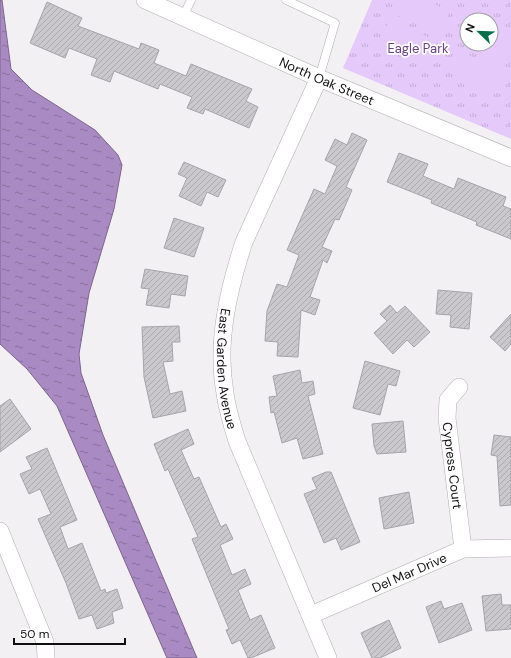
<svg xmlns="http://www.w3.org/2000/svg" width="511" height="658" font-family="'DM Sans',sans-serif">
	<style>
		.park { fill: url(#park-tufts); fill-rule: evenodd }
		.pitch { fill: #e4c9fa }
		.water { fill: url(#water-ripples); stroke: #7c658d }
		.building { fill: url(#building-hatch); stroke: #a6a4a8 }
		.lines { fill: none; stroke-linecap: round; stroke-linejoin: round }
		.service-casing { stroke: #b0aeb1; stroke-width: 9 }
		.minor-casing { stroke: #b0aeb1; stroke-width: 18 }
		.service { stroke: #fff; stroke-width: 8 }
		.minor { stroke: #fff; stroke-width: 17 }
		.labels { text-anchor: middle; dominant-baseline: central; stroke-width: 3.5; stroke-linejoin: round; paint-order: stroke }
		.park-label { font-size: 13px; fill: #6a4086; stroke: #fff }
		.street-label { font-size: 13px; fill: #100f10; stroke: #fff }
	</style>
	<defs>
		<pattern id="park-tufts" width="24" height="20" patternUnits="userSpaceOnUse"><rect width="24" height="20" fill="#e4c9fa"/><path d="M3 7l-1-3M5 7V3M7 7l1-3M15 17l-1-3M17 17v-4M19 17l1-3" fill="none" stroke="#c3abd5"/></pattern>
		<pattern id="water-ripples" width="26" height="14" patternUnits="userSpaceOnUse"><rect width="26" height="14" fill="#aa8ac3"/><path d="M2 4q2-2 4 0t4 0M15 11q2-2 4 0t4 0" fill="none" stroke="#896f9d"/></pattern>
		<pattern id="building-hatch" width="6" height="6" patternUnits="userSpaceOnUse"><rect width="6" height="6" fill="#cac8cc"/><path d="M-1 1l2-2M0 6l6-6M5 7l2-2" fill="none" stroke="#acabae"/></pattern>
	</defs>
	<rect width="100%" height="100%" fill="#f3f0f4"/>
	<path class="park" d="M372,0h139v139l-168,-71zM467,20h24v24h-24z"/>
	<path class="pitch" d="M397,0h27l26,11 -9,23 -49,-21z
		M389,20l48,21 -9,23 -49,-21z
		M467,26v18h24v-15l20,9v20l-3,6 -48,-21z
		M457,50l49,21 -10,22 -49,-21z"/>
	<path class="water" d="M0,0h2l9,69 21,21 63,40 23,25 4,10 -8,44 -25,84 -10,61 2,19 22,62 94,223h-30l-110,-252 -30,-37 -27,-25z"/>
	<path class="building" d="M47,2l35,16 -4,8 61,23 2,-6 18,7 -5,13 32,13 5,-12 61,25 -6,12 12,6 -9,21 -44,-19 -2,5 -16,-6 5,-11 -32,-13 -2,5 -44,-18 -4,11 -19,-7 6,-16 -28,-11 -4,10 -35,-15z
		M352,133l15,7 -21,47 6,3 -13,30 -4,-1 -13,28 10,4 -5,12 -4,-3 -13,37 10,3 -5,15 -14,-5 -3,47 -21,-1 1,-14 -13,-1 2,-30 10,-27 10,3 12,-32 -12,-5 27,-61 11,5 12,-28 -12,-6 10,-21 12,6z
		M399,153l29,11 -5,12 31,13 4,-11 48,19 -3,9 8,3v30l-35,-14 1,-3 -46,-19 1,-3 -45,-18z
		M184,162l42,18 -8,17 -11,-5 -6,14 -22,-10 8,-18 -9,-4z
		M174,218l30,10 -10,29 -30,-9z
		M145,269l43,7 -3,20 -14,-2 -2,14 -23,-3 3,-16 -8,-1z
		M438,290l34,3 -3,36 -19,-2 1,-12 -15,-1z
		M390,305l7,8 8,-7 25,26 -16,15 -7,-7 -14,14 -19,-21 13,-12 -7,-7z
		M511,314v30l-6,7 -15,-14z
		M179,326l1,16h-8l1,19 -10,1 7,32 12,-3 4,20 -33,7 -9,-41 -2,-50z
		M365,361l35,10 -4,15 -8,-2 -8,31 -27,-7z
		M300,370l2,13 11,-2 2,13 -7,2 15,58 -20,5 -6,-21 -15,5 -8,-31 -3,1 -2,-16 8,-1 -4,-20z
		M10,399l21,30 -31,23v-46z
		M403,421l3,31 -29,2 -3,-8 -2,-22z
		M188,429l6,15 -13,6 13,29 5,-2 22,50 5,-3 7,15 -13,6 12,30 13,-6 6,15 -13,6 12,30 11,-5 14,33 -24,10h-3l-8,-18 -8,4 -6,-14 3,-1 -37,-90 6,-2 -30,-68 -3,2 -11,-27z
		M494,435l17,2v68l-11,1 -3,-50 -6,-1z
		M47,448l30,72 -17,7 8,22 14,-6 19,48 4,-2 1,4 11,-4 6,19 -11,4 2,11 -17,6 -5,-14 -13,4 -13,-36 -28,-64 13,-5 -11,-25 -11,5 -9,-20 12,-5 -6,-12z
		M326,472h5l29,70 -19,8 -5,-12 -12,5 -20,-49 13,-5 -5,-11z
		M409,492l5,31 -30,6 -5,-31z
		M501,594l1,11h9v24l-25,2 -4,-35z
		M441,601l3,8 18,-6 10,27 -33,13 -13,-36z
		M389,620l12,28 -21,10h-8l-11,-25z"/>
	<g class="lines">
		<defs>
			<path id="service" d="M286,0l49,23 -16,55
				M183,17l8,-17"/>
			<g id="minor">
				<path id="s1" d="M145,0l174,78 192,80"/>
				<path id="s2" d="M319,78l-75,164c-16,49 -28,100 -19,151 2,16 7,32 12,48l91,217"/>
				<path id="s3" d="M459,387l-11,13 -1,18 16,131"/>
				<path d="M0,531l45,111 1,16"/>
				<path id="s4" d="M311,615l152,-66 48,-1"/>
			</g>
		</defs>
		<use href="#service" class="service-casing"/>
		<use href="#minor" class="minor-casing"/>
		<use href="#service" class="service"/>
		<use href="#minor" class="minor"/>
	</g>
	<g class="labels">
		<g class="park-label">
			<text x="418" y="48">Eagle Park</text>
		</g>
		<g class="street-label">
			<text stroke="none"><textPath href="#s1" startOffset="199">North Oak Street</textPath></text>
			<text stroke="none"><textPath href="#s2" startOffset="310">East Garden Avenue</textPath></text>
			<text stroke="none"><textPath href="#s3" startOffset="83">Cypress Court</textPath></text>
			<text stroke="none"><textPath href="#s4" startOffset="107">Del Mar Drive</textPath></text>
		</g>
	</g>
	<g transform="translate(479 32) rotate(293)"><circle r="19" fill="#ffffff" stroke="#9f9f9f"/>
	<path d="M0-3L7 15L0 10L-7 15Z" fill="#026f48"/>
	<text y="-6" font-size="11" font-weight="bold" text-anchor="middle" fill="#100f10">N</text>
	</g>
	<path d="M14 638v6h111v-6" fill="none" stroke="#100f10" stroke-width="2"/>
	<text x="20" y="638" font-size="12" fill="#100f10" stroke="#ffffff" stroke-width="3" paint-order="stroke">50 m</text>
</svg>
